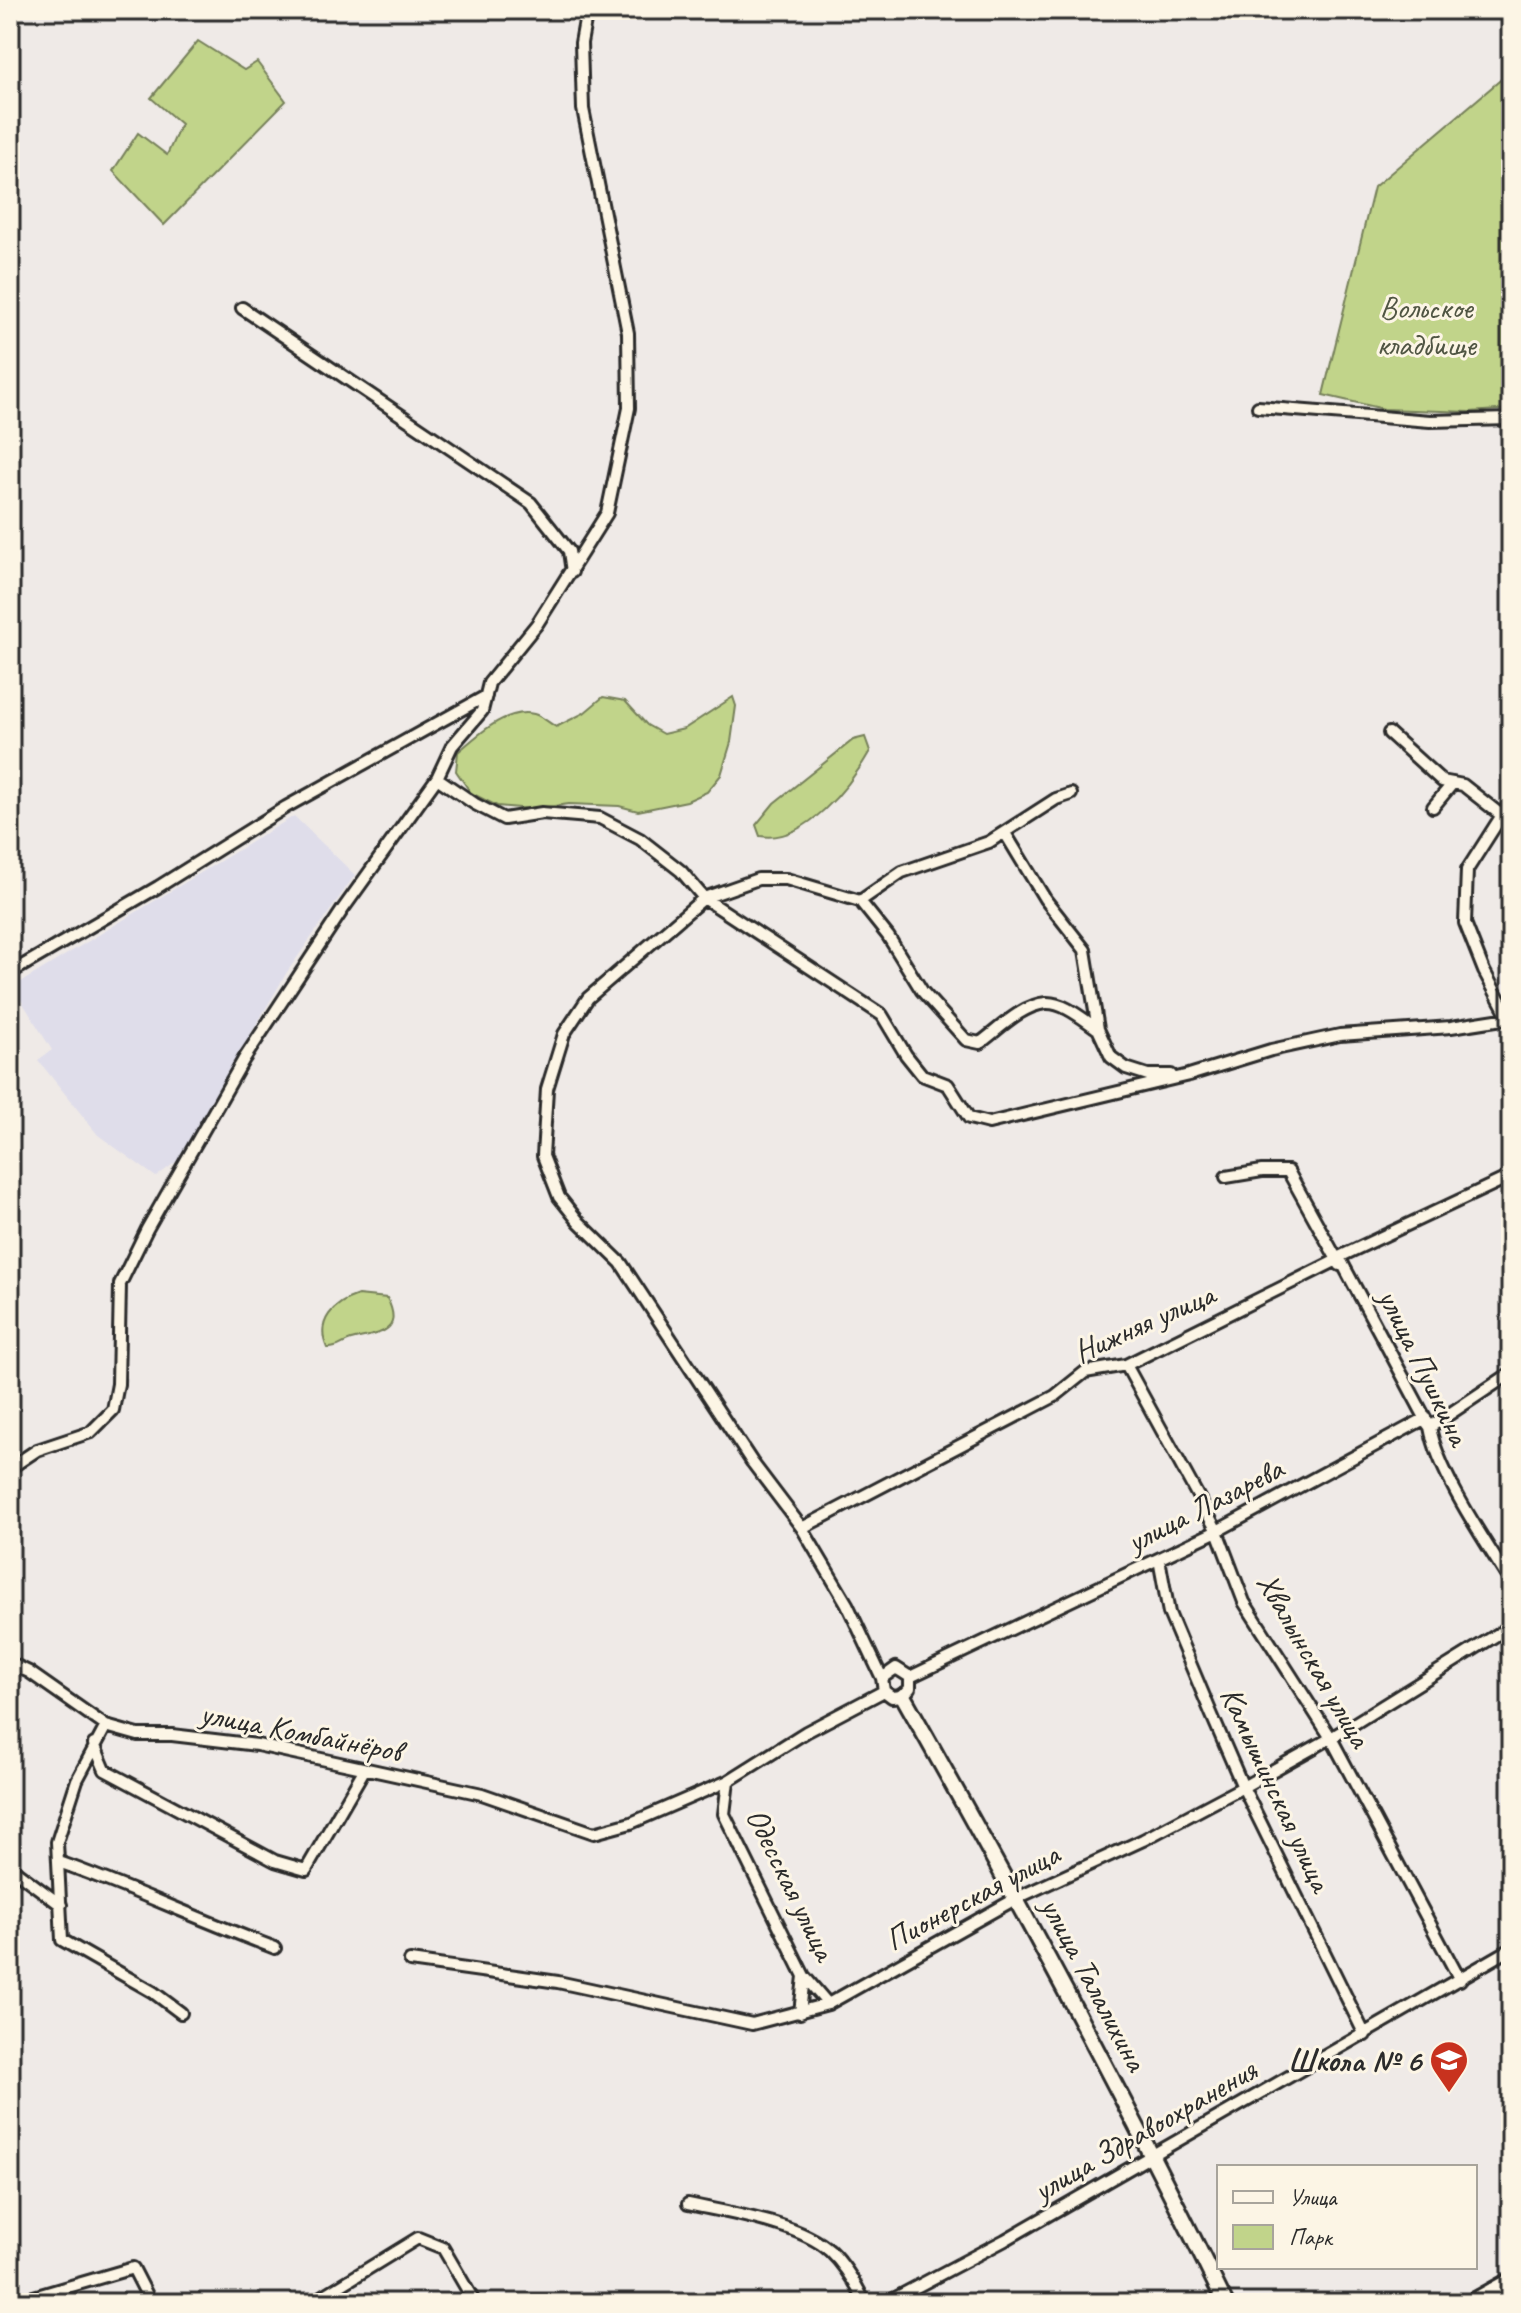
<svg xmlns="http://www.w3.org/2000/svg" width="1521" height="2313" font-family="Caveat,sans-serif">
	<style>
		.built { fill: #dfddea }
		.green { fill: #c1d48a; stroke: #76805a; stroke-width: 2 }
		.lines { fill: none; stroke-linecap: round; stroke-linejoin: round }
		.street-casing { stroke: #2b2b2b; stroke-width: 16 }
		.secondary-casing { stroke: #2b2b2b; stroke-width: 20 }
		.street { stroke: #fcf5e5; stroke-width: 10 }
		.secondary { stroke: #fcf5e5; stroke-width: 14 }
		.labels { text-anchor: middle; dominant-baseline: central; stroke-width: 6; stroke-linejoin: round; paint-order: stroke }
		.park-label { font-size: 32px; fill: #505543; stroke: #fcf5e5 }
		.street-label { font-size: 32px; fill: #2b2b2b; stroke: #fcf5e5 }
		.poi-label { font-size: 32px; font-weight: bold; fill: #2b2b2b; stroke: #fcf5e5; text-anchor: end }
	</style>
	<rect width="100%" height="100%" fill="#efeae7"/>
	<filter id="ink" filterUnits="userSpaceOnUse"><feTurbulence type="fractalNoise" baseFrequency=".0125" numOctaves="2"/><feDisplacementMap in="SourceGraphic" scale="16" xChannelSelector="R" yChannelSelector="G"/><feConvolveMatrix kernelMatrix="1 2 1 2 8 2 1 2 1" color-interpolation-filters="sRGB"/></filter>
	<g filter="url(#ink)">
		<path class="built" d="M294,816l61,59 -68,97 -110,189 -21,16 -58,-42 -60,-75 14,-10 -39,-63z"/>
		<path class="green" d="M198,41l46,29 13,-8 29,39 -122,124 -51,-54 25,-38 29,22 14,-31 -30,-26z
			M1511,71v338l-41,3 -86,-3 -61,-14 51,-208z
			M603,697l22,4 22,24 16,9 21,-5 49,-32 3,9 -5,36 -10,33 -14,17 -20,9 -49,10 -19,-5 -50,-2 -37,5 -35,-3 -26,-13 -15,-22 2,-19c20,-17 49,-45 76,-38 8,2 15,9 22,13l28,-14z
			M865,737l5,14c-20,35 -65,93 -110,85l-4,-11 18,-22 79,-63z
			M358,1295l29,3c18,36 -10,35 -36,42 -10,3 -13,9 -24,8 -12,-27 7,-45 31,-53z"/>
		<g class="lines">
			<defs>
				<path id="street" d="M242,308l289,195 38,48 3,21
					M1258,407l172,14 81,-2
					M1389,733l53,48 21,4 38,30
					M437,778l38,26 29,15 38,-6 58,5 40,21 41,32 23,27 178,117 24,40 16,20 26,10 21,33 20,5 200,-48 82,-25 69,-15 111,-8 58,-9
					M1511,801l-44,69 -2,53 19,48 27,50
					M1433,807l20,-24
					M1005,833l40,66 40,51 13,79 13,28 15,11 22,7h23
					M860,901l28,35 34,55 44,49 14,3c19,-14 42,-38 66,-40 18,-1 38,17 52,26
					M10,973l148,-86 128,-80 200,-111
					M1226,1177l36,-6h26l52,94
					M1339,1257l91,170c8,46 55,114 81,156
					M1126,1365l91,166 27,71 87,136 129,242
					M10,1468l27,-18 54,-18 22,-22 5,-26 2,-100 27,-55 97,-170 99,-150 94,-131 15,-32 30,-35 7,-28 48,-59 70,-111 22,-105 -1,-75 -45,-224 -2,-66 6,-33
					M802,1528l253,-132 30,-24 41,-7 211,-105 2,-3 172,-81
					M1159,1559l10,54 42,100 32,74 122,248
					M10,1663l19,9 77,54 32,9h34l85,10 225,49 112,39 37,-10 97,-42 78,-49 78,-41
					M896,1668l14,9v11l-7,8 -11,1 -8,-6 -2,-13z
					M910,1677l307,-146 207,-112 6,8 81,-54
					M882,1678l-35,-74 -45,-76 -50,-66 -131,-199 -42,-41 -20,-25 -16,-41 4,-67 17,-55 24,-36 116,-100 54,-19h28l74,22 42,-29 87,-30 67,-43 15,-5
					M106,1726l-29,54 -20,62 5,98 91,52 28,21
					M94,1744l11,26 170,91 31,9 58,-100
					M728,1781l-4,33 80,162 24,28
					M59,1862c73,26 143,59 216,86
					M10,1867l51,38
					M410,1961l148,21 194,42 76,-20 189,-106 126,-58 100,-53 88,-49 180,-112
					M800,2013l4,-37
					M688,2204c41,9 111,19 142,47 16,15 26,33 35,52
					M13,2303l120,-35 18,35
					M312,2303l106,-65 25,10 32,55
					M886,2303l119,-63 506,-291"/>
				<path id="secondary" d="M903,1696c113,200 222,401 322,607
					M1470,2303l41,-23"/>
			</defs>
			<use href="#street" class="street-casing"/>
			<use href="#secondary" class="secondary-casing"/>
			<use href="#street" class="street"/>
			<use href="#secondary" class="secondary"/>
		</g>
	</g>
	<defs>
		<symbol id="school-pin" viewBox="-11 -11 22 30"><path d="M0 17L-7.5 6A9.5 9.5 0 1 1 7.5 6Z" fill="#c8321e" stroke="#fcf5e5"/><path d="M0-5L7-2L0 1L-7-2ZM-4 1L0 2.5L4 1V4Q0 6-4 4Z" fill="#fff"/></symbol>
	</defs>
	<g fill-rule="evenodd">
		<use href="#school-pin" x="1427" y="2038" width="44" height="60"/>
	</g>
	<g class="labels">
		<g class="park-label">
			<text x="1426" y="307">Вольское<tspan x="1426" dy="37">кладбище</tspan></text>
		</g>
		<g class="street-label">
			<text transform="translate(1144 1323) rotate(-24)">Нижняя улица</text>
			<text transform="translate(1424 1367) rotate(64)">улица Пушкина</text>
			<text transform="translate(1205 1505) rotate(-27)">улица Лазарева</text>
			<text transform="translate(1314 1660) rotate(60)">Хвалынская улица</text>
			<text transform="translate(301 1732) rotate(11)">улица Комбайнёров</text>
			<text transform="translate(1276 1789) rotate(65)">Камышинская улица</text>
			<text transform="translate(791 1884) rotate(64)">Одесская улица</text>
			<text transform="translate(972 1897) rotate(-28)">Пионерская улица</text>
			<text transform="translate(1094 1984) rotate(62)">улица Талалихина</text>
			<text transform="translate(1145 2130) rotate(-30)">улица Здравоохранения</text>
		</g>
		<g class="poi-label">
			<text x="1421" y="2060">Школа № 6</text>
		</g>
	</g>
	<rect width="1521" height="2313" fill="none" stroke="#fcf5e5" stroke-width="40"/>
	<rect x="20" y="20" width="1481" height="2273" fill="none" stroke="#2b2b2b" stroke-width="3" filter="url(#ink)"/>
	<rect x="1217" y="2165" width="260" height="104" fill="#fcf5e5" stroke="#a8a49b" stroke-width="2"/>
	<rect x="1233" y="2191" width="40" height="12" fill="#fcf5e5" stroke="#a8a49b" stroke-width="2"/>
	<text x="1289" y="2205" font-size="24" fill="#2b2b2b">Улица</text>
	<rect x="1233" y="2225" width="40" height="24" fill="#c1d48a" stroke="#a8a49b" stroke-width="2"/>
	<text x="1289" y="2245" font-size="24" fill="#2b2b2b">Парк</text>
</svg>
